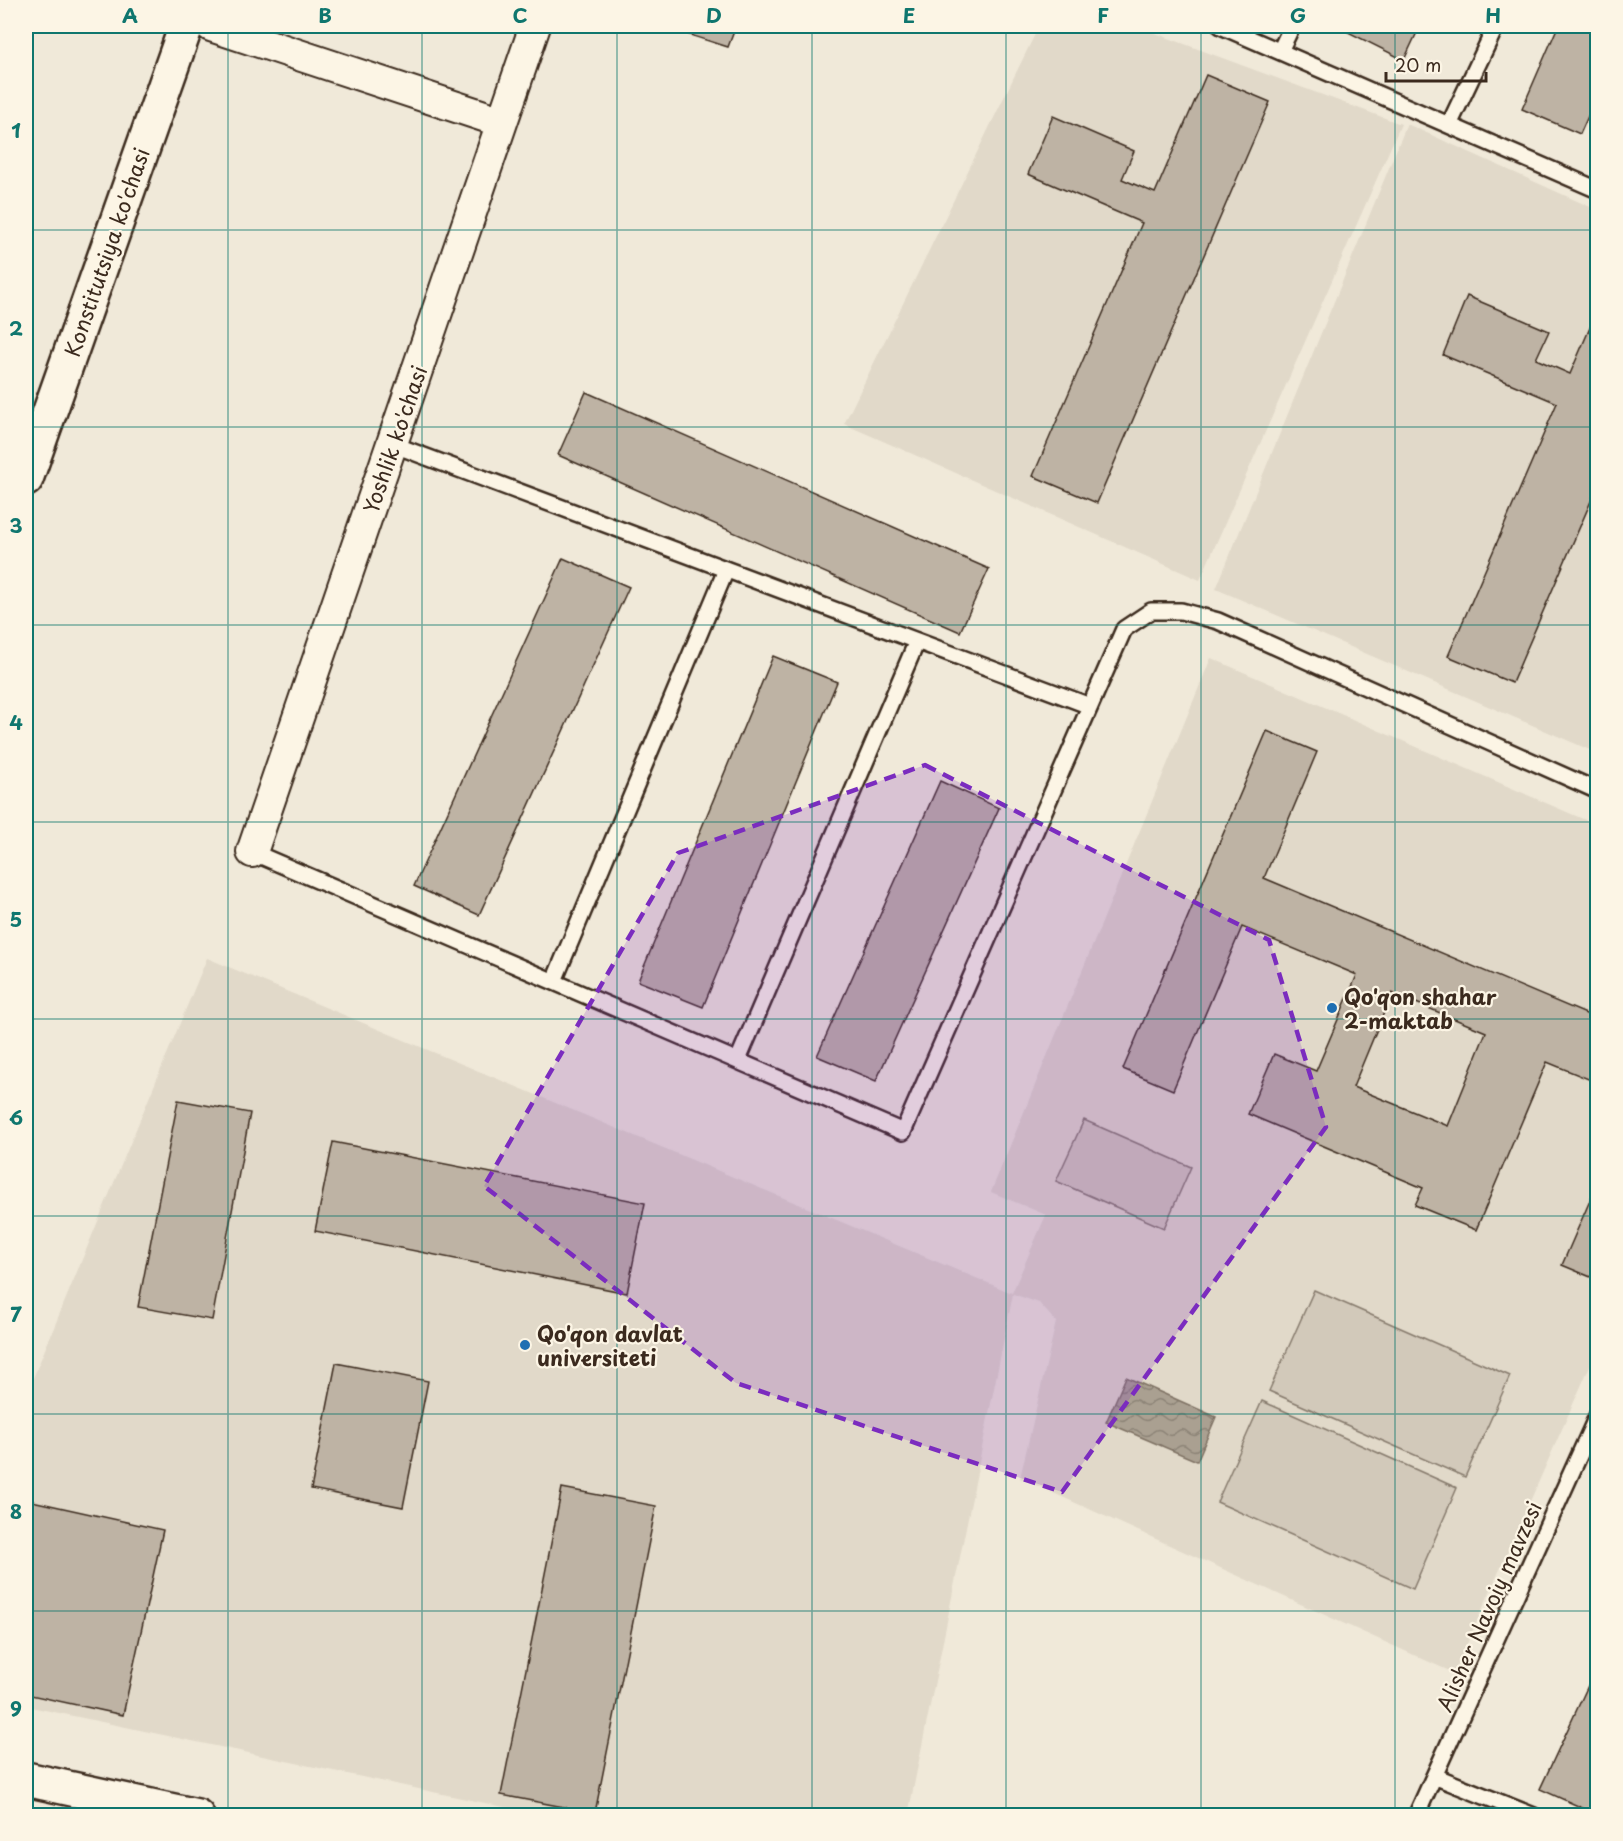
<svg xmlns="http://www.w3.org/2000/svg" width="1623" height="1841" font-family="'Playpen Sans',sans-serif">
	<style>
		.built { fill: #e1d9c9 }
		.green { fill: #d2c9ba; stroke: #867a6c; stroke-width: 1.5 }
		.water { fill: url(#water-waves); stroke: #7e7163; stroke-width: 1.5 }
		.building { fill: #beb3a4; stroke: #3b2a1e; stroke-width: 1.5; fill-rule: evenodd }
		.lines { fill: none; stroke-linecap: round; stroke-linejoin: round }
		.service-casing { stroke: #3b2a1e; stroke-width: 20 }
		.minor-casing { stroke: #3b2a1e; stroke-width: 34 }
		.tertiary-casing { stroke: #3b2a1e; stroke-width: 38 }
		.trunk-casing { stroke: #3b2a1e; stroke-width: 38 }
		.service { stroke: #fcf5e5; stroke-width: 15 }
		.minor { stroke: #fcf5e5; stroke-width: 30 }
		.tertiary { stroke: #fcf5e5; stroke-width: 33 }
		.trunk { stroke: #fcf5e5; stroke-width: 33 }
		.marked { fill: #7b2cbf; fill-opacity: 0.2; stroke: #7b2cbf; stroke-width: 4.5; stroke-dasharray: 12 8; stroke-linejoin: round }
		.grid { fill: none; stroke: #0f766e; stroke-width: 1.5; stroke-opacity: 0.55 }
		.poi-dot { fill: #1f6fb2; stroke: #fcf5e5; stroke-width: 2 }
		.labels { text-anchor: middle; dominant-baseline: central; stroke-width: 4.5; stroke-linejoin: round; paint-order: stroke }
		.street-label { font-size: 21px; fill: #3b2a1e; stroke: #fcf5e5 }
		.poi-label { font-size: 21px; font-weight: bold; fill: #3b2a1e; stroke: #fcf5e5; text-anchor: start }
		.neatline { fill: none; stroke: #0f766e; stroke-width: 2 }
		.grid-label { font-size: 20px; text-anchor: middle; font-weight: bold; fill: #0f766e }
	</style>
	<defs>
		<pattern id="water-waves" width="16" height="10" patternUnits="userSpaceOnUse" patternTransform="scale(1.5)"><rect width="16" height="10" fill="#aaa091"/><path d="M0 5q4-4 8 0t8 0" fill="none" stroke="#8c8376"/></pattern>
	</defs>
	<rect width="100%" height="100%" fill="#f0e9d9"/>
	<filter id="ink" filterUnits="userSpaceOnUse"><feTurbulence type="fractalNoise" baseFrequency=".0167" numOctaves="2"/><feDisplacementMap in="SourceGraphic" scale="12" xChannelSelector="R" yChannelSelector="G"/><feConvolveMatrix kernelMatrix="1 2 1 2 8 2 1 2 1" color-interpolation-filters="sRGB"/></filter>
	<g filter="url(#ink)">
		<path class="built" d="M1039,26h97l265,98 -201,456 -356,-156z
			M1407,124l190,86v543l-381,-164z
			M1211,658l386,167v525l-143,323 -434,-195 36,-156 -17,-19 -26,-9 -105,521h-366l-516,-109v-311l181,-437 805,335 34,-78 -55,-23z"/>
		<path class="green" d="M1084,1120l107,47 -27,61 -108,-47z
			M1314,1290l196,86 -45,101 -196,-86z
			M1262,1401l195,87 -44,101 -196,-87z"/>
		<path class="water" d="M1126,1377l90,40 -19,44 -91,-39z"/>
		<path class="building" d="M662,26h74l-8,21z
			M1348,26h72l-16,34 -58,-29z
			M1558,26h40v68l-18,40 -58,-25z
			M1206,75l64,27 -173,401 -64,-27 109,-253 -114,-49 25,-58 81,35 -12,28 33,14z
			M1467,296l82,35 -13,28 34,15 28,-65v176l-86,198 -64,-27 109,-253 -114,-48z
			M586,392l403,177 -29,63 -402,-177z
			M563,558l66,29 -150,328 -65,-29z
			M773,656l64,26 -134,325 -65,-26z
			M1267,731l50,21 -53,126 334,141v64l-51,-21 -71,168 -61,-25 8,-17 -175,-74 26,-60 42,17 41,-96 -115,-48 -69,163 -50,-21zM1392,993l94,39 -38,94 -95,-39z
			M940,781l59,27 -123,273 -59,-25z
			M178,1100l72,13 -38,207 -74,-13z
			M333,1142l312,61 -18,90 -312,-62z
			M1598,1182v98l-36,-15z
			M336,1363l92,18 -25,126 -92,-18z
			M562,1488l94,18 -61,307 -94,-18z
			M32,1501l131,29 -40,185 -97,-21v-163z
			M1598,1664v151l-58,-26z"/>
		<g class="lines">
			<defs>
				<path id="service" d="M1221,26l377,164
					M1280,51l12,-25
					M1449,125l47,-99
					M392,444l698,262
					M252,852l651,280 221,-503 27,-18h30l37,10 380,170
					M554,981l172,-411
					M738,1060l179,-419
					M1434,1776l100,40
					M1416,1816l182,-402"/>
				<path id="minor" d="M211,26l291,96
					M252,852l283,-826"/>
				<path id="tertiary" d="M26,479l160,-453"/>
				<path id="trunk" d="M26,1779l171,37"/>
			</defs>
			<use href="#service" class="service-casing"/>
			<use href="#minor" class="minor-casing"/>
			<use href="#tertiary" class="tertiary-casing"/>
			<use href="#trunk" class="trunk-casing"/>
			<use href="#service" class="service"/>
			<use href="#minor" class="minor"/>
			<use href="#tertiary" class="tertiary"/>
			<use href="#trunk" class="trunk"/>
		</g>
	</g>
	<path class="marked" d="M925,765l344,175 57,187 -264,365 -326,-109 -252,-197 194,-333z"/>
	<path class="grid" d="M228,26v1790M422,26v1790M617,26v1790M812,26v1790M1006,26v1790M1201,26v1790M1395,26v1790M26,230h1572M26,427h1572M26,625h1572M26,822h1572M26,1019h1572M26,1216h1572M26,1414h1572M26,1611h1572"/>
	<g class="poi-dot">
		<circle cx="1332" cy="1008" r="6"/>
		<circle cx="525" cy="1345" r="6"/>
	</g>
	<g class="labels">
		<g class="street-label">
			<text transform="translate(106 252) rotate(-71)">Konstitutsiya ko'chasi</text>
			<text transform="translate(394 439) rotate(-71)">Yoshlik ko'chasi</text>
			<text transform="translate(1488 1606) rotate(-66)">Alisher Navoiy mavzesi</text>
		</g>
		<g class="poi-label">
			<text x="1344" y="996">Qo'qon shahar<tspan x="1344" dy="24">2-maktab</tspan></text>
			<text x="537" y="1333">Qo'qon davlat<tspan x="537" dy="24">universiteti</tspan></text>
		</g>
	</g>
	<rect width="1623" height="1841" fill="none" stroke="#fcf5e5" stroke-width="66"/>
	<path d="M1386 72v9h100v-9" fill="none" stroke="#3b2a1e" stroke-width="3"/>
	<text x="1395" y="72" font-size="18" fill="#3b2a1e" stroke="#fcf5e5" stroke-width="4.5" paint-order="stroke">20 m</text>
	<rect x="33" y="33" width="1557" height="1775" class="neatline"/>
	<g class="grid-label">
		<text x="130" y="23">A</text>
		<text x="325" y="23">B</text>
		<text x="520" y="23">C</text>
		<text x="714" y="23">D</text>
		<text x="909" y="23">E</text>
		<text x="1103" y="23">F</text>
		<text x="1298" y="23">G</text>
		<text x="1493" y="23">H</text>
		<text x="16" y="138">1</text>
		<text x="16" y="336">2</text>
		<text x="16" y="533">3</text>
		<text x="16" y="730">4</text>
		<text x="16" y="927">5</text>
		<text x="16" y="1125">6</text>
		<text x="16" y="1322">7</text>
		<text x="16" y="1519">8</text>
		<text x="16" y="1716">9</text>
	</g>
</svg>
